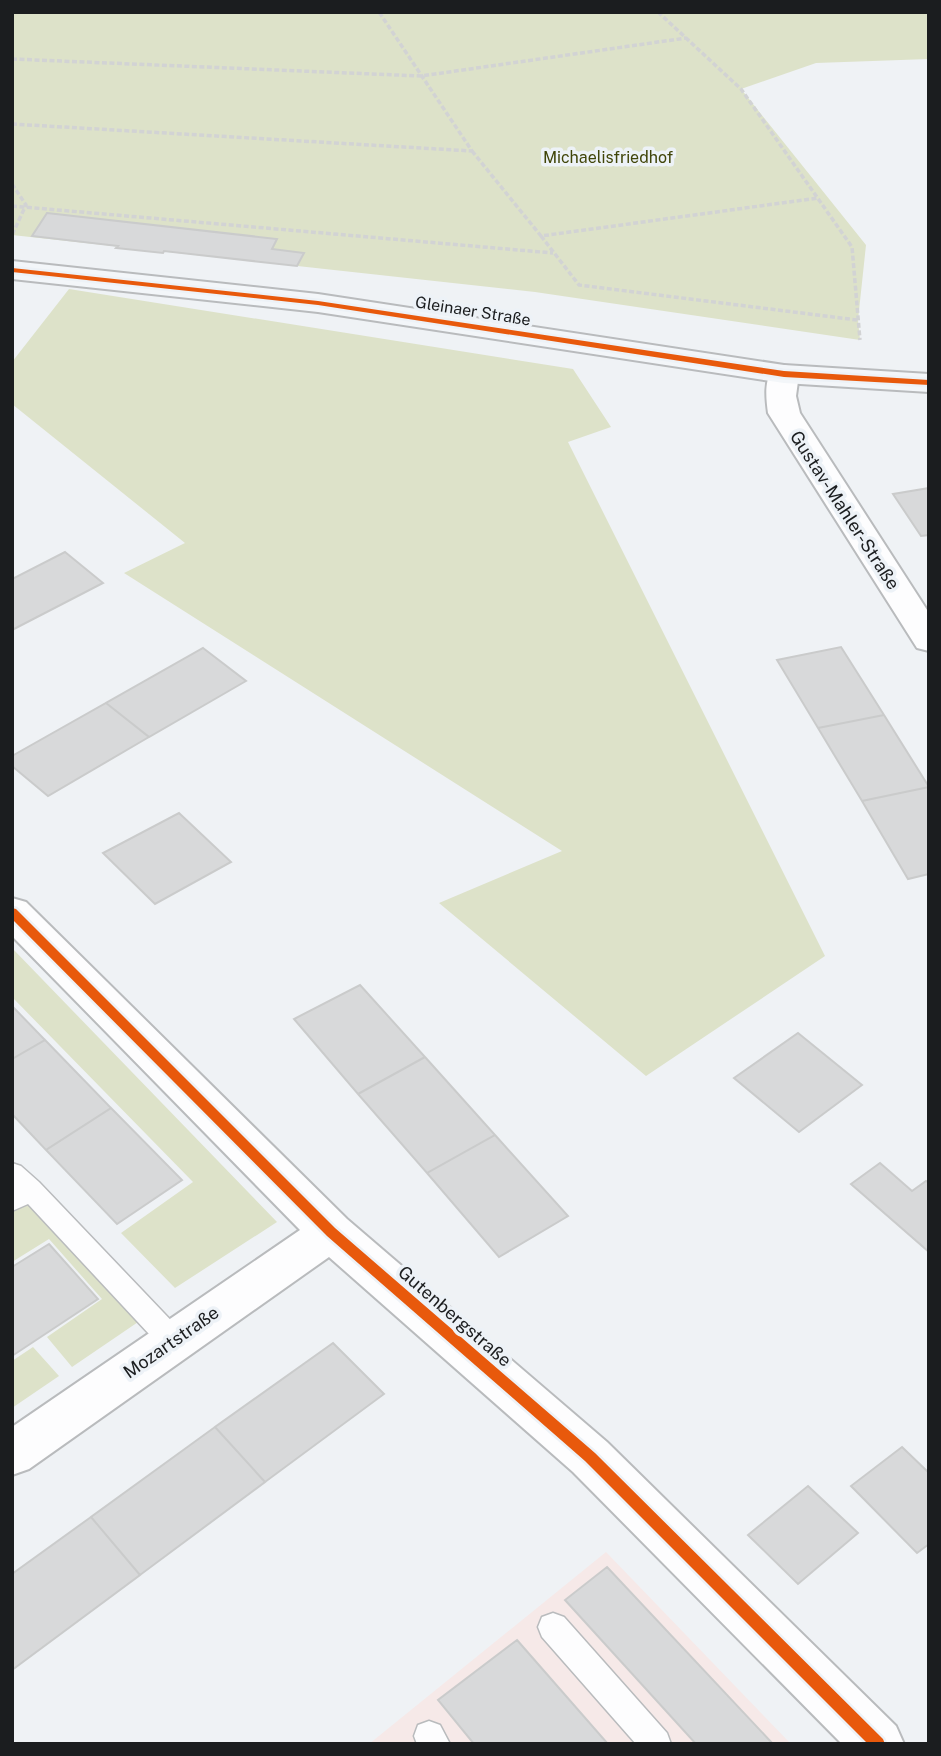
<svg xmlns="http://www.w3.org/2000/svg" width="941" height="1756" font-family="'Public Sans',sans-serif">
	<style>
		.industrial { fill: #f6e9e8 }
		.green { fill: #dde2c9 }
		.building { fill: #d8d9da; stroke: #cacbcb; stroke-width: 2 }
		.lines { fill: none; stroke-linecap: round; stroke-linejoin: round }
		.lane-casing { stroke: #b9bbbd; stroke-width: 3 }
		.street-casing { stroke: #b9bbbd; stroke-width: 4 }
		.secondary-casing { stroke: #b9bbbd; stroke-width: 4 }
		.path { stroke: #d2d3d4; stroke-width: 3.5; stroke-dasharray: 5 2.5; stroke-linecap: butt }
		.lane { fill: #fdfdfe; fill-rule: evenodd }
		.street { fill: #fdfdfe; fill-rule: evenodd }
		.secondary { fill: #f3f6f9; fill-rule: evenodd }
		.cycleway-casing { stroke: #edf2f7; stroke-width: 5 }
		.cycleway { fill: #e8590c; fill-rule: evenodd }
		.labels { text-anchor: middle; dominant-baseline: central; stroke-width: 7; stroke-linejoin: round; paint-order: stroke }
		.far-park-label { font-size: 16px; fill: #404509; stroke: #edf2f7 }
		.far-street-label { font-size: 16px; fill: #1b1d1f; stroke: #edf2f7 }
		.street-label { font-size: 18px; fill: #1b1d1f; stroke: #edf2f7 }
	</style>
	<rect width="100%" height="100%" fill="#eff2f5"/>
	<path class="industrial" d="M606,1552l185,192h-422z"/>
	<path class="green" d="M12,12h917v47l-113,4 -75,26 125,156 -8,75 2,20 -325,-48 -523,-57z
		M69,289l504,80 38,58 -43,15 257,514 -179,120 -207,-173 123,-52 -438,-278 61,-30 -173,-139v-42z
		M12,948l265,274 -102,66 -54,-55 72,-51 -181,-185z
		M29,1196l115,122 -72,49 -25,-30 55,-38 -53,-60 -37,23v-55z
		M33,1347l26,29 -47,32v-47z"/>
	<path class="building" d="M47,213l230,26 -5,10 32,4 -7,13 -133,-15 -1,2 -47,-5 2,-2 -86,-10z
		M929,488v47l-8,1 -28,-42z
		M65,552l38,31 -91,47v-51z
		M841,647l43,68 -66,13 -41,-68z
		M203,648l43,33 -97,56 -43,-34z
		M106,703l43,34 -101,59 -36,-30v-10z
		M884,715l45,72 -67,14 -44,-73z
		M929,787v87l-21,5 -46,-78z
		M179,813l52,49 -76,42 -52,-51z
		M360,985l65,72 -67,37 -64,-75z
		M12,1006l33,34 -33,19z
		M798,1033l64,52 -63,47 -65,-54z
		M45,1040l66,68 -65,42 -34,-36v-55z
		M425,1057l70,78 -68,38 -69,-79z
		M111,1108l71,72 -65,44 -71,-74z
		M495,1135l73,81 -69,41 -72,-84z
		M880,1163l32,28 14,-10 3,2v69l-78,-68z
		M49,1244l49,55 -86,57v-89z
		M333,1343l51,51 -119,88 -50,-55z
		M215,1427l50,55 -125,93 -49,-58z
		M902,1447l27,26v71l-12,9 -66,-67z
		M808,1486l50,47 -60,51 -50,-49z
		M91,1517l49,58 -128,95v-96z
		M607,1567l166,177h-77l-131,-144z
		M517,1640l91,104h-134l-36,-44z"/>
	<g class="lines">
		<defs>
			<path id="lane" d="M12,1163l9,3 18,16 144,151 4,8 -4,8 -10,4 -10,-4 -135,-145 -16,7z
				M553,1613l11,4 103,116 4,11h-35l-94,-107 -4,-10 4,-10z
				M429,1721l11,4 10,19h-33l-3,-8 4,-11z"/>
			<path id="street" d="M784,365l11,3 4,6 -3,22 4,17 129,200v38l-12,-3 -149,-235c-2,-15 -4,-32 5,-45z
				M12,898l14,4 321,317 260,223 289,284 8,18h-62l-269,-272 -244,-215 -300,212 -17,6v-48l288,-197 -288,-294z"/>
			<path id="secondary" d="M12,261l306,33 466,71 145,9v18l-145,-9 -466,-71 -306,-33z"/>
		</defs>
		<use href="#lane" class="lane-casing"/>
		<use href="#street" class="street-casing"/>
		<use href="#secondary" class="secondary-casing"/>
		<path class="path" d="M658,12l83,77 111,158 8,93
			M12,59l409,17 265,-38
			M12,124l460,27 -93,-139
			M472,151l69,85 277,-38
			M12,184l14,21 -14,30
			M12,206l541,47
			M541,236l38,49 278,35"/>
		<use href="#lane" class="lane"/>
		<use href="#street" class="street"/>
		<use href="#secondary" class="secondary"/>
		<defs>
			<path id="cycleway" d="M12,268l306,33 466,70 145,9v5l-145,-8 -466,-72 -306,-33z
				M12,908l4,1 319,319 260,225 288,286 2,5h-17l-283,-283 -258,-225 -315,-317z"/>
		</defs>
		<use href="#cycleway" class="cycleway-casing"/>
		<use href="#cycleway" class="cycleway"/>
	</g>
	<g class="labels">
		<g class="far-park-label">
			<text x="608" y="157">Michaelisfriedhof</text>
		</g>
		<g class="far-street-label">
			<text transform="translate(473 311) rotate(9)">Gleinaer Straße</text>
		</g>
		<g class="street-label">
			<text transform="translate(845 510) rotate(57)">Gustav-Mahler-Straße</text>
			<text transform="translate(455 1316) rotate(41)">Gutenbergstraße</text>
			<text transform="translate(171 1342) rotate(-35)">Mozartstraße</text>
		</g>
	</g>
	<rect width="941" height="1756" fill="none" stroke="#1b1d1f" stroke-width="28"/>
</svg>
